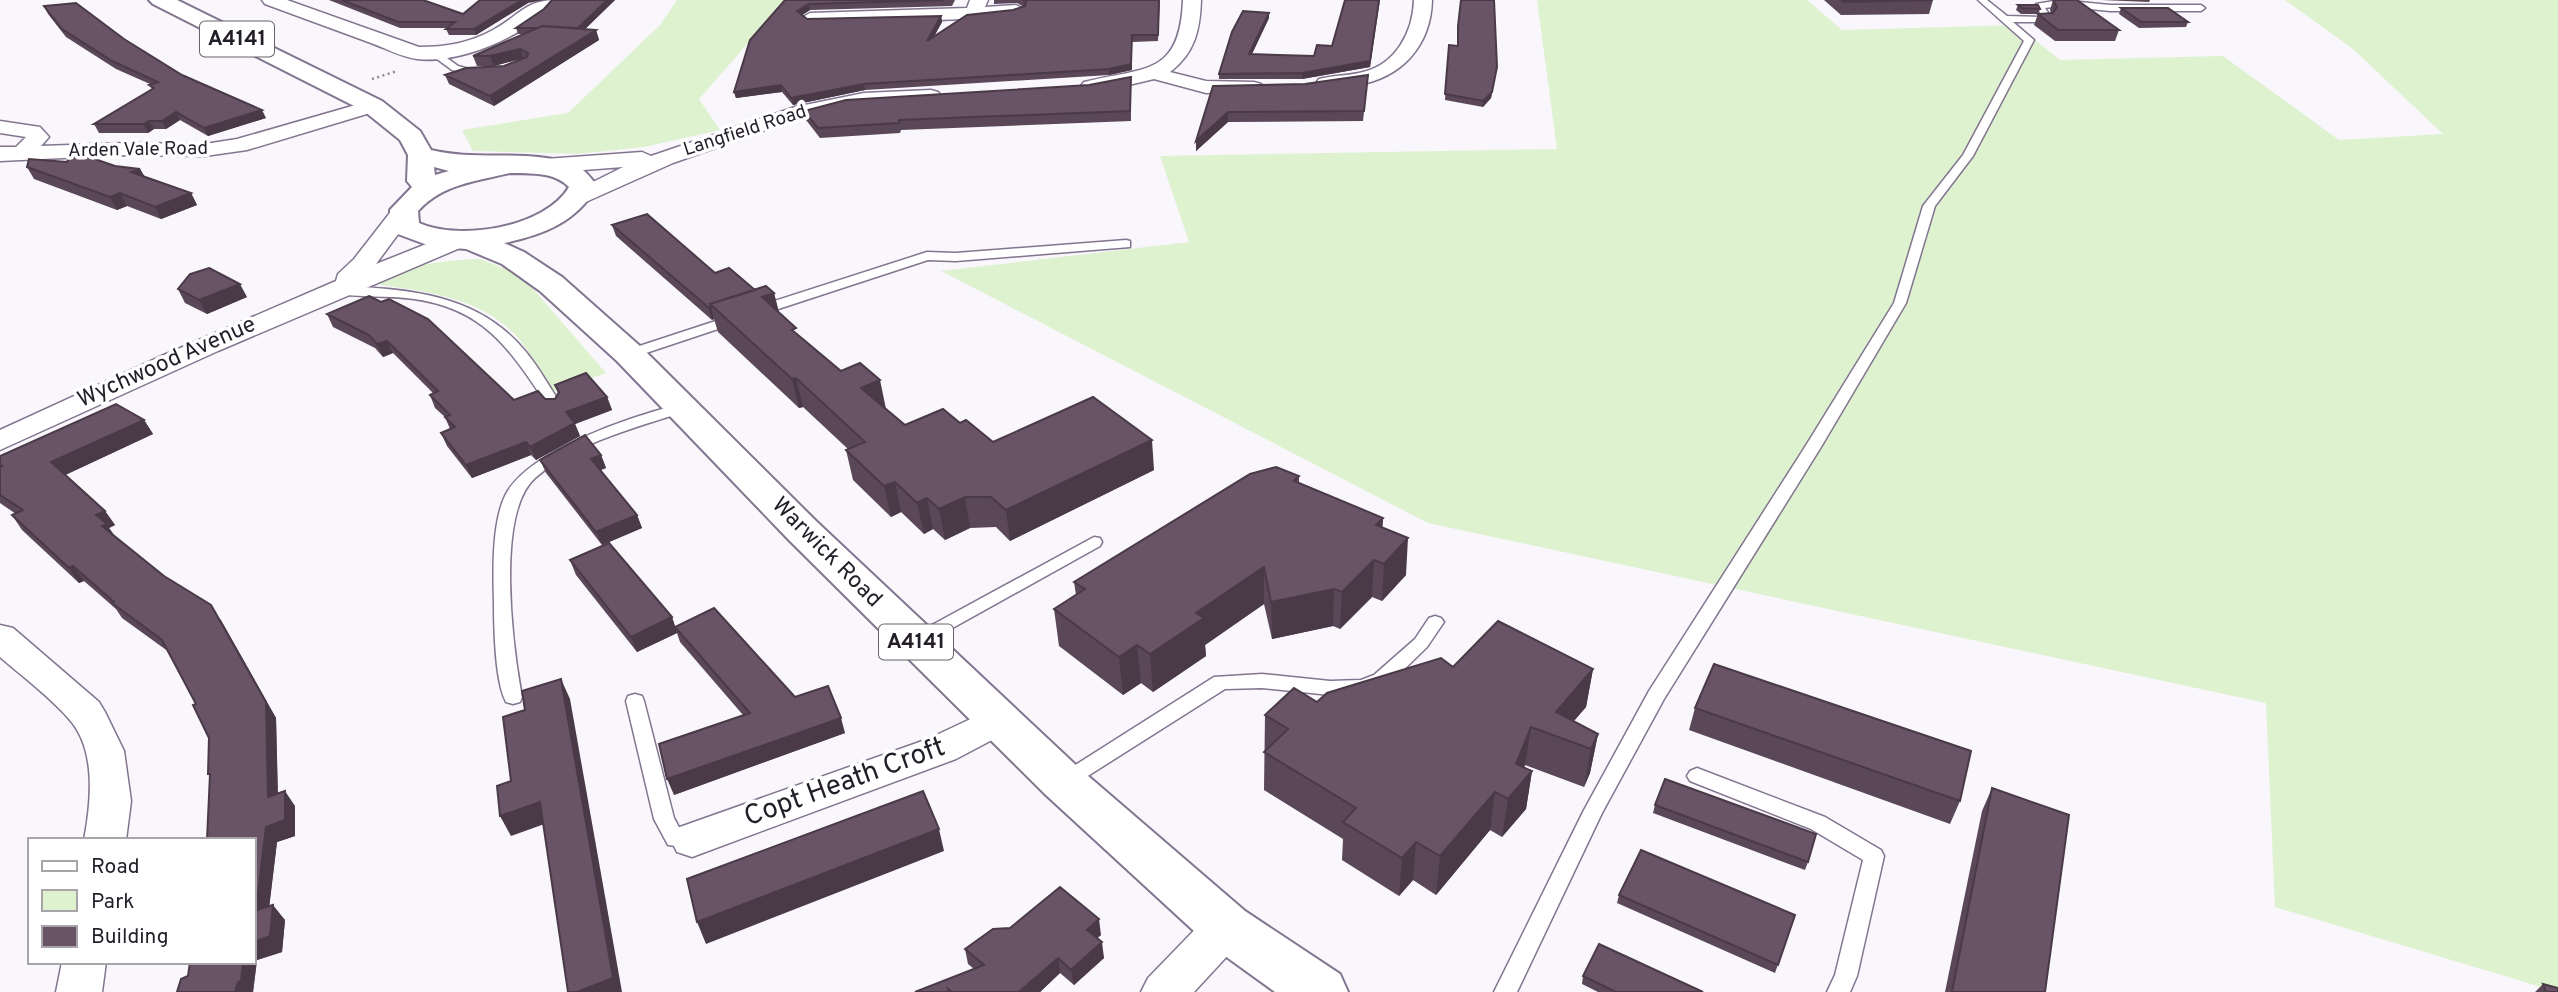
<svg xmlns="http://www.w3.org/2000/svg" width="2558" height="992" font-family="Overpass,sans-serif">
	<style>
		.green { fill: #def2cf }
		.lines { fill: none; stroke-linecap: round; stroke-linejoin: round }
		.lane-casing { stroke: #82758f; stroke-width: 3 }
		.street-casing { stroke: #82758f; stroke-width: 3 }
		.primary-casing { stroke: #82758f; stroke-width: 4 }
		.path { stroke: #8e8a92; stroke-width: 2.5; stroke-dasharray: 2 3.5; stroke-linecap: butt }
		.lane { fill: #fff; fill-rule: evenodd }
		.street { fill: #fff; fill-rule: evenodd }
		.primary { fill: #fff; fill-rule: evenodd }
		.wall { fill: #5a4758 }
		.shaded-wall { fill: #4a3a47 }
		.building { fill: #695366; stroke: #4a3a47; stroke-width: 2 }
		.labels { text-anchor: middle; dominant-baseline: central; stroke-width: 7; stroke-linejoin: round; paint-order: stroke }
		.far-street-label { font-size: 19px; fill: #231e28; stroke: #fff }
		.shield { fill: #fff; stroke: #656268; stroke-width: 2 }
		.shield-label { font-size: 21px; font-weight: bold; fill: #231e28 }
		.street-label { font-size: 23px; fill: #231e28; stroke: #fff }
		.near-street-label { font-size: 28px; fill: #231e28; stroke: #fff }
	</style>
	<rect width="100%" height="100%" fill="#f9f6fc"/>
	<path class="green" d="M677,0h109l-87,99 21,31 -76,17 -67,7 -104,-3 -11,-21 106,-17 92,-88z
		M1537,0h270l35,30 175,-5 43,35 163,-4 116,84 104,-6 -90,-85 -68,-49h273v992l-283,-85 -9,-204 -838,-180 -487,-252 248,-29 -29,-86 397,-7z
		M480,259l41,16 85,98 -52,19c-12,-17 -22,-38 -36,-54 -34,-39 -88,-46 -137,-53l-8,-5c36,-15 69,-20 107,-21z"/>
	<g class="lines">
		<defs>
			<path id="lane" d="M1978,0h9l20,16 35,1 -6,-13 24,-4 50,5h91l4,3 -4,3h-91l-50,-5 -15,2 6,9 -4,5h-34l21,18 -61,116 -38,50 -29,97 -85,144 -157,252 -62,114 -85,179h-23l89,-180 66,-121 156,-244 89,-144 29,-97 40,-51 61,-114z
				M439,51h6l2,7 11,8 26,7 -5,3 -27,-6 -15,-11z
				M1126,240l4,1v6l-174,14 -28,-1 -165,54 -5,1 -7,-4 2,-3 174,-56 29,1z
				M338,286c70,3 140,7 188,66 14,17 24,36 36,54l-2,3h-10c-38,-56 -63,-100 -136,-110 -27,-4 -55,-1 -81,-6v-6z
				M737,314l7,4 -2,3 -108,36h-10l-2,-3 2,-3z
				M681,404l5,1 2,3 -2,3c-50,17 -110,31 -151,67 -40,36 -22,170 -13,219l-2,5 -7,2 -7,-2c-11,-20 -12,-76 -12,-100 -1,-31 -2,-79 11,-106 22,-46 128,-80 176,-92z
				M1094,537l6,1 2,4 -2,4 -178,99h-12l-3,-4 3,-4z
				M1435,616l6,2 3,4 -17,25 -39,38 -26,9 -32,1 -68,-7 -37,1 -153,97 -7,3 -7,-3 -3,-5 3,-5 156,-99 48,-3 68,7 31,-1 13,-5 41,-36 14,-21z
				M635,694l7,2 2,5 30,117 7,13 18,3 3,6 -3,6 -7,2 -24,-3 -14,-26 -28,-118 2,-5z
				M1697,768l128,49 56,33 3,6 -27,120 -7,16h-23l8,-17 28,-115 -52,-31 -121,-48 -3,-5 3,-5z"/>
			<path id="street" d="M262,0h25l132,47c27,0 50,-4 74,-17 26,-14 32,-30 63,-30 -28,36 -95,64 -139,59 -16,-2 -32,-11 -46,-16 -35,-13 -71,-26 -106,-39z
				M970,0h18l-3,7 31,-2 9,5c-11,12 -186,12 -215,13l-9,-5 9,-5 157,-5z
				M1183,0h18c-1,30 -6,53 -31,72l36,9 48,1 7,2 3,4 -3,4 -55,1 -52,-14 -42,10 -28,1 -3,-4 3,-4c60,-15 96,-5 99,-82z
				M1414,0h18c-1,46 -31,78 -75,85 -12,2 -26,5 -38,2l-3,-4 3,-4c15,-4 30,-3 44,-7 33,-8 50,-40 51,-72z
				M931,90l7,2 3,4 -3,4 -74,5 -64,13 -127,45 -94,42 -8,-2 -3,-5 3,-5 52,-26 -78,6 -8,-2 -3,-5 3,-5 8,-2 97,-7 9,4 144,-49 69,-14z
				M373,100l7,2 3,4 -3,4 -133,40 -42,6 -78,-1 -127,6v-14h16l10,-10 -26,-4v-12l40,6 9,10 -8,9 86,-3 78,1 32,-5z
				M404,203l8,2 4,5 -40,54 73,-29 9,-2 9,2 3,5 -3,5 -249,106 -218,99v-20l157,-72 179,-77 2,-7 16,-15 42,-54z
				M0,625l13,3 86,74 6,10 19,39 7,50 -5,39h-42c7,-37 13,-90 -15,-121 -20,-23 -46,-42 -69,-62z
				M996,707l13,4 6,10 -6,10 -53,28 -264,98 -15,-5 -6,-12 6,-12 251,-89z
				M1226,908l16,6 6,13 -6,13 -48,52h-53l7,-14 62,-64z
				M62,962h44l-4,30h-46z"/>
			<path id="primary" d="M149,0h28l205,101 38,30 11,19c47,12 104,-3 147,17 7,3 14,12 19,19 -20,36 -54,49 -93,57l20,9 38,25 79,70 176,175 263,247 165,142 95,63 8,18h-73l-68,-49 -161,-148 -257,-255 -172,-179 -77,-70 -38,-27 -36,-15 -36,-3 -35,-13 -5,-6v-17l22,-23 -5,-6 1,-26 -8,-15 -36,-29 -211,-107zM434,167l15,4 -14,4zM510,173c21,1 43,-2 59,14 -24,41 -110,54 -150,36l-1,-12c24,-27 59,-30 92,-38z"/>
		</defs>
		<use href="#lane" class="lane-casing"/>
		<use href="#street" class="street-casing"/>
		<use href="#primary" class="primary-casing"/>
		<path class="path" d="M372,79l25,-8"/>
		<use href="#lane" class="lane"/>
		<use href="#street" class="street"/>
		<use href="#primary" class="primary"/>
	</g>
	<path class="wall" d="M329,0h94l40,14 65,-11 -52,32h-27l-3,-6 2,-1h-48z
		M552,0h63l-31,30h12l3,10 -105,66 -45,-22 -4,-9 59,-9 17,-7 -27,7h-17l-4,-10 50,-22h-5l-2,-6 28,-19z
		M785,0h170l-3,6 -142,4 -8,5 5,4 134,-3 1,6 -8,14 90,-29 -7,-4 -23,1v-4h166l-2,41 -26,1v28l-23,5 -244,15 -72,15 -11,-13 -46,6 -2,-6z
		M1345,0h35l-10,67 -68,12h-83v-5l50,-56 -17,36 62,2 18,-10z
		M1824,0h109l-4,14 -88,1z
		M2053,0l66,30 -4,11h-60l-21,-16 4,-11h-17l-5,-4 2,-5 22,4 -2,5 13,-1 -1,-3z
		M2101,0h49l-1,2z
		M44,6l80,33 58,36 84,43 -58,18 -28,-16 -14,9h-12l-6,4h-49l-5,-9 58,-35 -3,-4 1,-1 -34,-15 -50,-32 -18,-23z
		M2121,8l67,14 -2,5 -47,1 -20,-14z
		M1458,26l39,41 -6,31 -8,9 -38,-7 4,-55 9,1z
		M1131,77v44l-230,9 -1,3 -80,5 -14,-18 -2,-9 285,-26z
		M1367,85l-4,36 -135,1 -32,29v-10l17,-55z
		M115,166l25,3 5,8 46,16 6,12 -36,14 -34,-13 -10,4 -83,-31 -7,-12z
		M612,225l103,48 40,17 19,3 5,20 18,21 108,91 55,-2 33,19 161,28 -144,71 -14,-14 -26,1 -25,12 -12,-11 -9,5 -23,-22 -10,5 -38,-37 -7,-30 2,-1 -45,-42 -4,1 -81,-76 -4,-13 -2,1 -96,-84z
		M178,289l69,8 -40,17 -22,-11z
		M369,296l145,104 41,-1 3,-6 -3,-8 52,12 5,13 -37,14 5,12 -44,24 -5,-5 -59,23 -25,-32 -6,-13 9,-4 -5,-12 -10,-9 -5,-13 3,-2 -40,-40 -10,4 -8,-9 -42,-21 -6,-13z
		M144,420l9,14 -88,41 40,36 10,14 -6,3 7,10 105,82 55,98 2,75 17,13v30l-18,6 -8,64 16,14 -3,32 -25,8 -4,32h-76l77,-30 -44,-185 -2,-3 1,-36 -13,-34 -27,-52 -47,-34 -6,-9 -32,-28 -5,2 -57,-53 -10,-15 4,-1 -16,-11v-47z
		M601,455l5,13 -6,2 37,45 5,13 -40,17 -56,-72 -6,-13z
		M1299,476v7l84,35 -1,10 24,47 -24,26 -10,-4 -32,32 -7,-3 -61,13 -8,-35 -59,41 1,11 -53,36 -12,-9 -18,12 -64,-49 -5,-37 22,-14 -2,-13z
		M570,560l102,57 3,9 120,71 50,36 -171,62 69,-80 -63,-73 -3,-9 -40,19 -61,-77z
		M1453,667l140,2 -7,38 -13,15 25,12 -8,39 -6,14 -59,-22 -1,2 8,4 -6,38 -24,28 -12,-7 -54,65 -23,-15 -14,16 -57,-36 1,-21 -79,-49 1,-75z
		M1695,708l265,93 -10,23 -261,-94z
		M1992,788l53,204h-100l37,-181z
		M1655,805l153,57 -3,8 -152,-57z
		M1619,895l176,20 -20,58 -158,-70z
		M1101,935l-4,3 7,20 -30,27 -14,-12 -20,19h-125l59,-23 -6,-5 -3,-15z
		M1583,976l120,16h-105l-16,-8z
		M2543,984l15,8h-23z"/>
	<path class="shaded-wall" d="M522,0h22l-16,3 -52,32 -2,-6z
		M607,0h8l-35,34 -2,-6z
		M1379,0l-9,67 -68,12v-6l68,-12z
		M809,4l1,6 -11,7 -2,-6z
		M1269,13v5l-20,42v-6z
		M941,16l1,6 -14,26 -1,-7z
		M596,30l3,10 -105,66 -4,-10z
		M1132,35v35l-23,5v-6z
		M520,49l3,9 -29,8 -4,-10z
		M1497,67l-6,31 -8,9v-6z
		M864,84l1,6 -72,15 -2,-7z
		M781,85l1,7 -46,6 -2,-6z
		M262,110l4,8 -58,18 -4,-8z
		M176,112l4,8 -14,9 -4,-8z
		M1228,112v10l-32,29v-10z
		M149,121l5,8 -6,4 -4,-9z
		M140,169l7,12 -16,-9z
		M120,193l7,13 -10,4 -7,-13z
		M191,193l6,12 -36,14 -6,-12z
		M240,284l7,13 -40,17 -8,-14z
		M774,293l7,28 -19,-24z
		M708,307h3l3,12 -2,1z
		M387,341l6,12 -10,4 -6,-13z
		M796,378l7,29 -4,1 -7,-29z
		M880,380l6,29 -25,-21z
		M607,397l5,13 -37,14 5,12 -44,24 -6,-13 36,-35z
		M144,420l9,14 -92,43 -10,-15z
		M1152,440l2,30 -144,71 -4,-31z
		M526,442l5,13 -59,23 -6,-13z
		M601,455l5,13 -10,4 -5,-13z
		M895,482l6,30 -10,5 -7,-31z
		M965,497l5,31 -25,12 -6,-31z
		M927,498l6,31 -9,5 -7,-31z
		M105,511l10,14 -6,3 8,11 -15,-13 -6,-11z
		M637,515l5,13 -40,17 -6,-13z
		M1383,518l-2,36 -5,-29z
		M1408,538l-2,37 -24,26 2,-37z
		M1374,560l-2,37 -32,32 2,-37z
		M73,566l11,15 -5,2 -10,-15z
		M1264,567v37l-59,41 1,11 -53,36 -3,-38 46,-41z
		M1334,589l-1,37 -61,13 -1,-37z
		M211,605l65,113 2,94 -10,-15z
		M672,617l5,16 -40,19 -6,-15z
		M1137,645l4,38 -18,12 -4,-38z
		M1593,669l-7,38 -26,30 -4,-25z
		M561,679l9,20 52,293h-45z
		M841,718l4,15 -171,62 -7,-16z
		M1531,727l-6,38 -11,27 18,-21 -6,38 -24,28 6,-38 8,-35z
		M1598,734l-8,39 -6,14 7,-38z
		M285,791l10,15v30l-18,6 -10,84 -11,-16 10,-83z
		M1495,792l-5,38 -54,65 4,-39z
		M540,802l10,20 -39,14 -11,-20z
		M939,829l5,22 -238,93 -9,-22z
		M1416,842l-3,38 -14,16 3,-38z
		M273,905l12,15 -3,32 -25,8 -4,32h-18l8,-30h11v-20z
		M1099,919l2,16 -12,10 -2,-15z
		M1102,942l2,16 -30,27 -3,-15z
		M1058,958l2,15 -20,19h-19z"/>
	<path class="building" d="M342,0h81l40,14 17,-14h42l-48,29h-28l9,-7h-57z
		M552,0h55l-29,28 -36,-2 -4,2h-22l28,-19z
		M785,0h159l-135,4 -12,7 10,8 134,-3 -14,25 40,-26 46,-5 12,-4 1,-4 -3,-2h136l-1,35h-26l-1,29 -22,5 -245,15 -73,14 -10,-13 -47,7 16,-52z
		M1345,0h34l-9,61 -68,12 -83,1 13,-42 11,-21 26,2 -20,41 65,2 3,-11 15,1z
		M1461,0h33l3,67 -5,25 -9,9 -38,-7 4,-49 9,1v-20z
		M1842,0h91l-89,2z
		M2053,0h24l42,30h-61l-20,-16 15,-1 4,-6z
		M76,3l48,36 58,36 80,35 -58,18 -28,-16 -14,9h-13l-5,3h-50l60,-36 -5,-3 9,-3 -46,-21 -50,-32 -18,-23z
		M2018,5h20l2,4 -18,-1z
		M2121,8h47l20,14h-47z
		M542,26l54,4 -106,66 -45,-21 21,-7 38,-2 23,-9 1,-4 -8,-4 -30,7h-17z
		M1368,75l-4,36 -136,1 -32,29 17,-55 92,-2z
		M1131,77l-1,34 -231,9v3l-81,5 -14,-17 42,-11 243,-15z
		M71,151l44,15 25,3 -9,3 60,21 -36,14 -35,-14 -10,4 -83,-30 2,-8 38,3z
		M647,214l68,59 14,-5 26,22 -45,14 1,3h-3l-96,-82z
		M209,268l31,16 -41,16 -21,-11 12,-15z
		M766,286l8,7 -12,4 34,31 -4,2 49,41 19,-8 20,17 -19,8 44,37 38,-16 17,14 6,-3 27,22 100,-45 59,43 -146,70 -15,-13h-26l-26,12 -12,-11 -10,5 -22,-21 -11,4 -38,-36 19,-8 -69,-64 -4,1 -82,-75z
		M369,296l12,6 8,-3 39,20 86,81 24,-9 7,8h10l4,-7 -4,-7 31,-12 21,24 -41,15 9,11 -45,24 -4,-5 -60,23 -25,-32 14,-6 -10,-10 5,-2 -20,-20 8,-4 -51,-50 -10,3 -8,-9 -42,-21z
		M116,404l28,16 -93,42 54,49 -9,4 11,9 -5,2 62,50 47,29 55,97 2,95 17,-6v29l-19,7 -10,83 17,-5 -3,31 -16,6v-102h-47l3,-66h-2l1,-36 -16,-33 3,-1 -34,-64 -50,-37 2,-1 -41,-36 -4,2 -57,-53 11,-5 -23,-15v-28l2,-1 -2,-1v-9z
		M585,435l16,20 -10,4 46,56 -41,17 -56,-72z
		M1276,467l23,9 -5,5 89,37 -7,7 32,13 -24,26 -10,-4 -32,32 -8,-3 -63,13 -7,-35 -68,46 8,5 -54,36 -13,-9 -18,12 -65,-48 31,-20 -11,-7 176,-108z
		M609,543l63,74 -41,20 -61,-77z
		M714,608l81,89 33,-11 13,32 -174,61 -8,-35 91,-31 -75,-86z
		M1498,621l95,48 -37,43 42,22 -7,15 -60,-22 -15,37 16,7 -24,28 -13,-7 -55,64 -24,-14 -14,16 -59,-36 13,-14 -92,-56 24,-23 -23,-14 29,-27 23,14 10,-9 114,-35 12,9z
		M1714,664l257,87 -11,50 -265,-93z
		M561,679l52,299 -36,14h-9l-28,-190 -40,14 -3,-30 14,-5 -8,-64 22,-7 -3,-19z
		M1665,779l151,55 -8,28 -153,-57z
		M1992,788l77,27 -24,177h-93z
		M923,791l16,38 -242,93 -10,-43z
		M1641,850l154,65 -17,50 -159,-70z
		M1060,887l39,32 -12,11 15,12 -31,28 -13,-12 -38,33 1,1h-69l-4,-3 1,3h-34l69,-27 -19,-16 28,-20 17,-1z
		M1599,944l104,48h-87l-33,-16z
		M190,962h53l-2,19 -3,1 -3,10h-58l4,-13 7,-3z
		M2543,984l15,4v4h-12z"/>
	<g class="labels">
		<g class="far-street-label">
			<text transform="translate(745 131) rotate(-18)">Langfield Road</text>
			<text transform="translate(138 150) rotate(-1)">Arden Vale Road</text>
		</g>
		<g class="shield">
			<rect x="200" y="21.5" width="74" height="35" rx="5"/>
			<rect x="879" y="624.5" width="74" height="35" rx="5"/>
		</g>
		<g class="shield-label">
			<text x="237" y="39">A4141</text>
			<text x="916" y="642">A4141</text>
		</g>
		<g class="street-label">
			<text transform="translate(167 363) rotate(-24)">Wychwood Avenue</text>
			<text transform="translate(826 553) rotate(45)">Warwick Road</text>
		</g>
		<g class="near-street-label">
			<text transform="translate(845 783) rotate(-20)">Copt Heath Croft</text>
		</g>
	</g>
	<rect x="28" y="838" width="228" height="126" fill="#ffffff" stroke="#a7a5a9" stroke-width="2"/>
	<rect x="42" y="861" width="35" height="10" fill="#ffffff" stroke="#a7a5a9" stroke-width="2"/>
	<text x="91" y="873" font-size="21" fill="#231e28">Road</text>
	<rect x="42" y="890" width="35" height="21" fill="#def2cf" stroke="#a7a5a9" stroke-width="2"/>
	<text x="91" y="908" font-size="21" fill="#231e28">Park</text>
	<rect x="42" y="926" width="35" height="21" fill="#695366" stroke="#a7a5a9" stroke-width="2"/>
	<text x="91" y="943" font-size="21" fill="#231e28">Building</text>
</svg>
